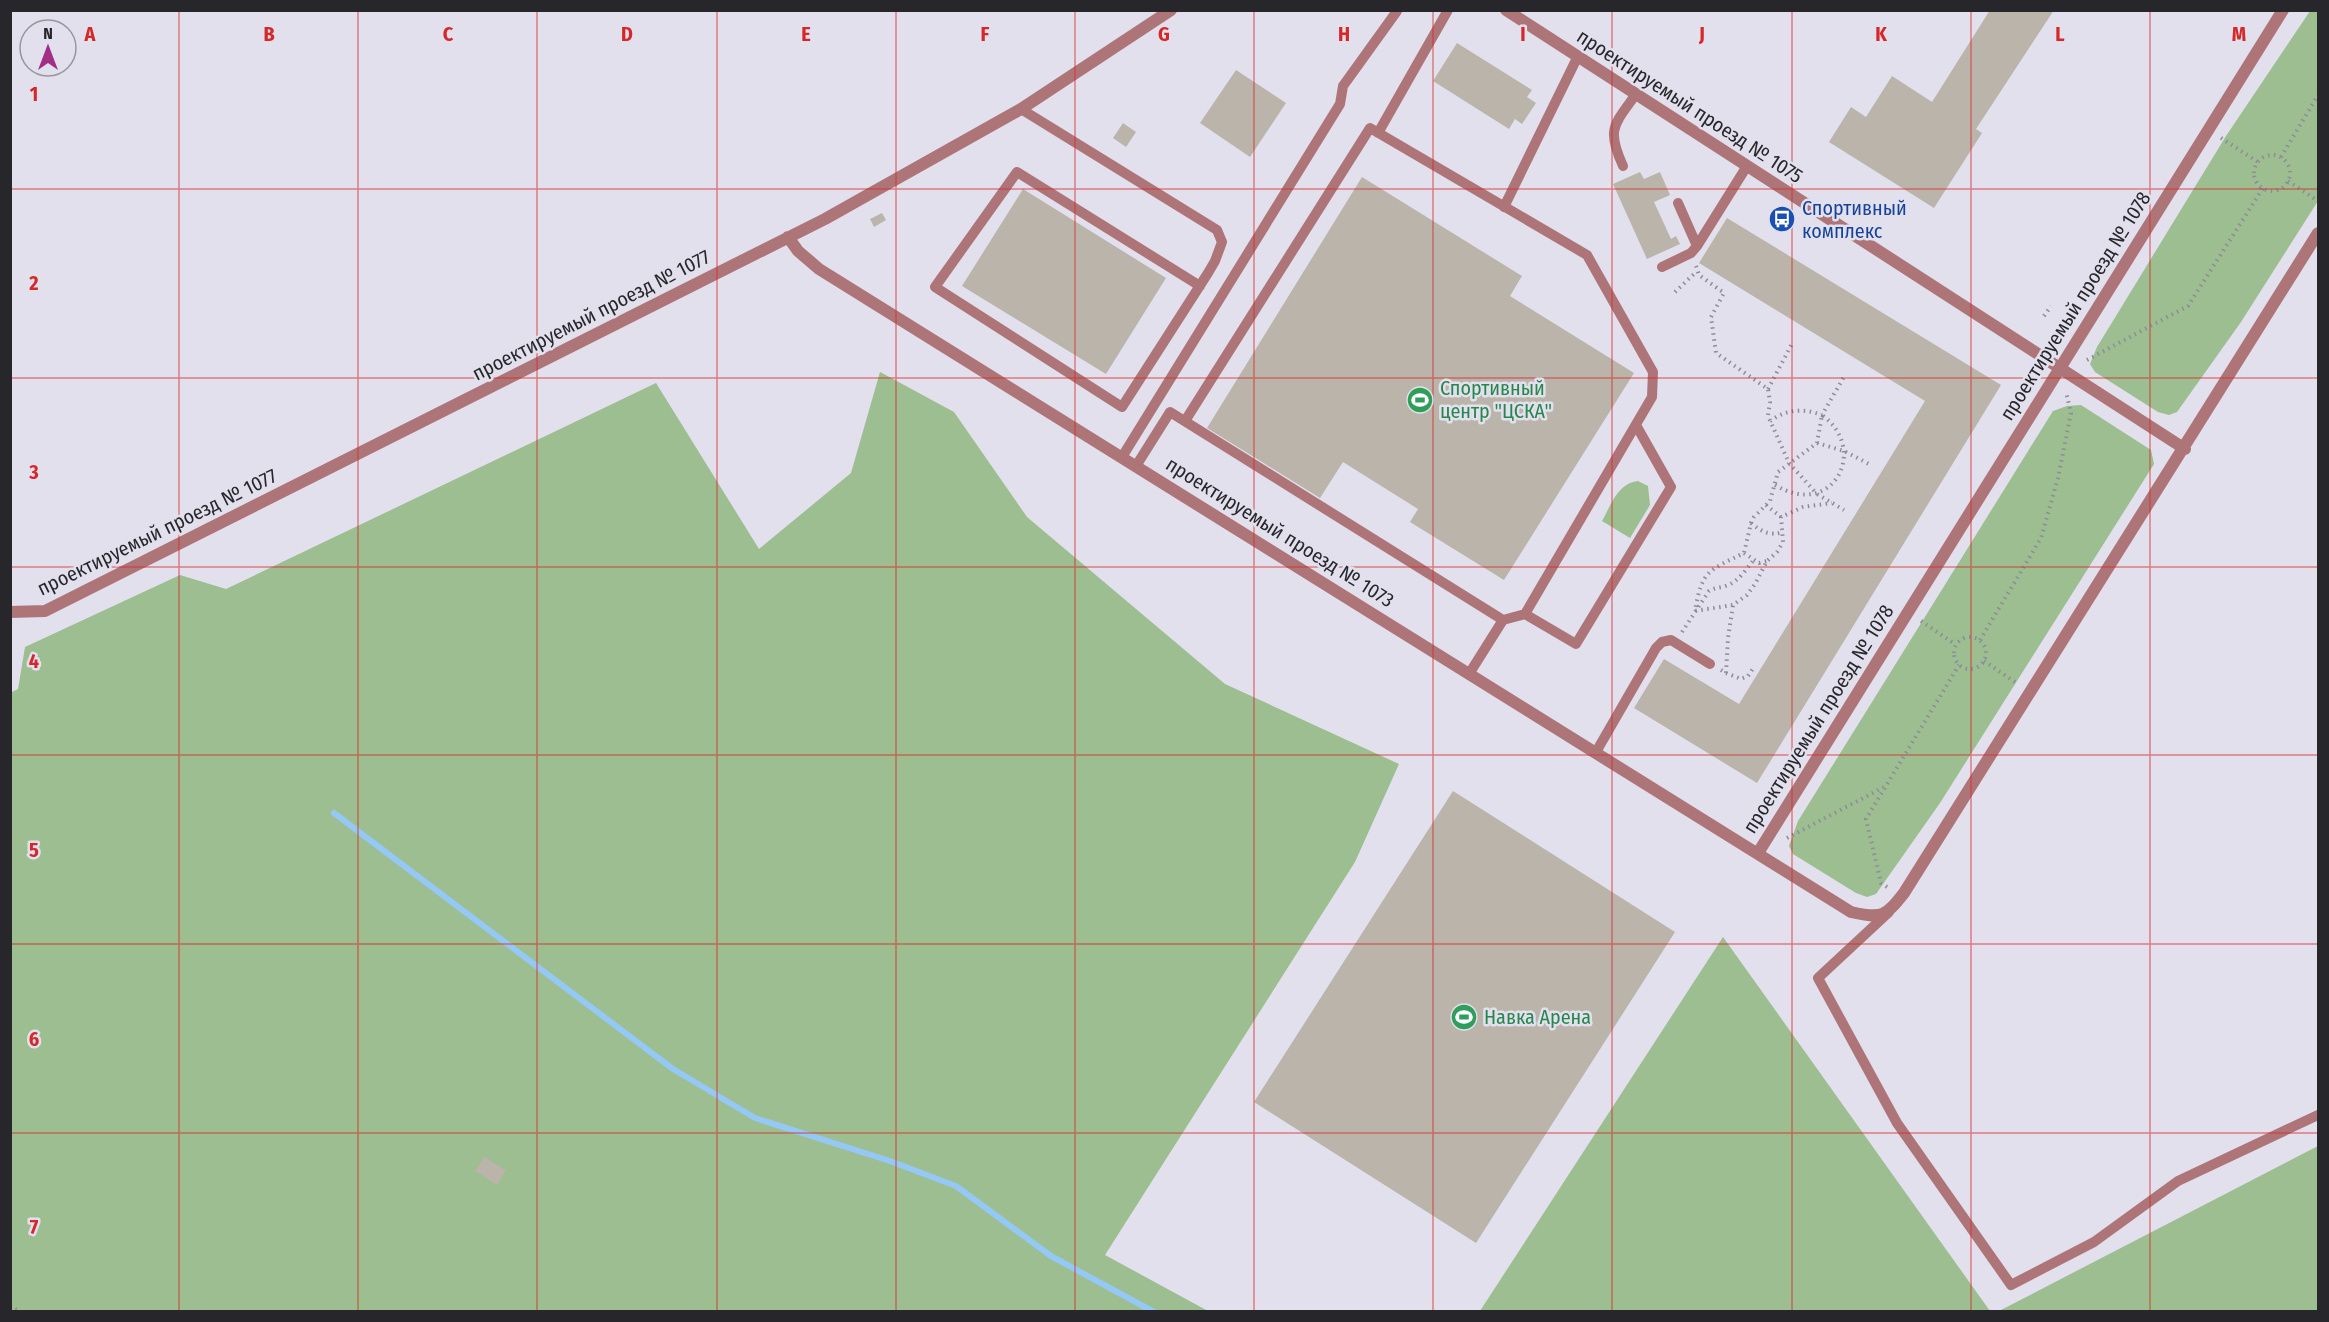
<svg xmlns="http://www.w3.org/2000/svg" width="2329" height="1322" font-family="'Fira Sans Condensed',sans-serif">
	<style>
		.green { fill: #9cbe90 }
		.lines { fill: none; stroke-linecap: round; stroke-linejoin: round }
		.stream { stroke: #95c8f4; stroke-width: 6 }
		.building { fill: #bbb4aa }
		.path { stroke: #8e8d96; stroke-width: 4; stroke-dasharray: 1.5 4.5; stroke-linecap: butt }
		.lane { stroke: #ae7579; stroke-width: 10 }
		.street { stroke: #ae7579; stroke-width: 12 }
		.grid { fill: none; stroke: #d62828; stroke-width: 1.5; stroke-opacity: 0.55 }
		.labels { text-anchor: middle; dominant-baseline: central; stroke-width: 5; stroke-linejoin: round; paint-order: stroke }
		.street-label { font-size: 20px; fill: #27262b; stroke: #e2e0ed }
		.transit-label { font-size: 20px; fill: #164399; stroke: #e2e0ed; text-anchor: start }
		.leisure-label { font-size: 20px; fill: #27864d; stroke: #e2e0ed; text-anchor: start }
		.grid-label { font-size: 20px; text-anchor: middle; font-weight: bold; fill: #d62828; stroke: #e2e0ed; stroke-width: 5; stroke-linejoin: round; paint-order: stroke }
	</style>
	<rect width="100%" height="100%" fill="#e2e0ed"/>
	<path class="green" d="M2310,11h8v190l-77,121 -64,90 -8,3 -11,-3 -63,-40 -5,-8 7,-17 129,-211z
		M880,372l74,40 73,105 198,167 174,80 -44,98 -250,393 103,56 -1197,1 -1,-619 8,-4 7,-42 155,-72 46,14 430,-206 103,166 92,-76z
		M2081,405l70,45 3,14 -214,339 -64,91 -9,3 -11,-4 -63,-39 -4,-8 9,-25 255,-410 14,-5z
		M1638,481l10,5 2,19 -20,33 -28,-17c9,-16 16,-38 36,-40z
		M1723,937l267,374h-510z
		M2318,1146v165h-319z"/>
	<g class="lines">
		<path class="stream" d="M334,813l339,256 82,49 135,43 66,25 95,70 103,56"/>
	</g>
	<path class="building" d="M1990,10h64l-78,119 6,4 -48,75 -105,-66 22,-35 15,10 26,-41 40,26z
		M1457,43l75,47 -5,7 9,6 -14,21 -7,-5 -6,10 -76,-48z
		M1236,70l50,33 -36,54 -50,-34z
		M1123,123l13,9 -10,15 -13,-9z
		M1640,172l4,7 16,-7 10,23 -16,7 17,37 5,-3 4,8 -33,15 -34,-75z
		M1362,177l160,99 -12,20 124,77 -130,207 -94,-58 8,-13 -75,-47 -23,36 -113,-70z
		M1023,189l143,89 -60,96 -144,-88z
		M882,213l4,7 -12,7 -4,-8z
		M1727,218l274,167 -244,398 -123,-75 30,-49 75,45 186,-303 -226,-138z
		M1453,791l222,141 -199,311 -222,-141z
		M484,1157l22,13 -9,15 -22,-14z"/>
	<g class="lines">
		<path class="path" d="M2221,138l37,24
			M2254 173a18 18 0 1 1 36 0a18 18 0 1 1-36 0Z
			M2281,157l37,-62
			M2288,181l30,20
			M1696,266l3,9 25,18 -13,24 5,36 52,36 2,13 -2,14 21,47 28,31 27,16
			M1675,292l21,-20
			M2044,316l7,-10
			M2087,360l101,-54 75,-118
			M1768,389l25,-47
			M1770,421c17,-12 33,-13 52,-6l23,-40
			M1817,443l27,8 25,13
			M1775,485c57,35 95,-35 47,-70l-5,28 -39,29 -8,29 -16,16 -3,6 -7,30c-36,18 -42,17 -49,58l38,-6 14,-10 8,-11 12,-23 10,-9 6,-10 -2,-25 22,-10 29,-4
			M1766,505l15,12
			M1751,523c11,9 18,13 32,9
			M1744,553l15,10 8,-2
			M1921,621l34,23
			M1682,632l27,-41c7,-4 13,-3 19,-6 11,-4 18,-16 25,-24
			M1954 653a16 16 0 1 1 32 0a16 16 0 1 1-32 0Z
			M1980,640l61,-102 17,-60 13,-65 -5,-21
			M1984,661l34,23
			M1721,670l5,3 2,-35 5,-33
			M1726,673l15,6 7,-3 6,-9
			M1787,838l99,-52
			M1887,887l-6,-4 -15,-64 93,-154
			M10,1306l10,6"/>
		<path class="lane" d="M1021,109l196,121 5,12 -7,19 -7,12 -86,134 -187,-120 82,-115 183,114
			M1378,133l70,-123
			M1623,166c-17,-37 -9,-41 13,-72
			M1678,203l19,43
			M1504,207l74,-151
			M1662,267l29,-14 6,-7 50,-80
			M1185,421l185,-293 217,127 66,117 -1,25 -127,217 -22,6
			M1122,457l218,-353 3,-18 54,-75
			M1136,466l34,-54 333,208 -34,54
			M1525,614l51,30 95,-157 -35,-62
			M1596,752l60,-104 6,-6 9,-2 39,24
			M1889,912l-71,66 79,145 114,162 83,-43 84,-61 140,-66"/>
		<path class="street" d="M1506,10l679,439
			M788,237l10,14 21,18 1032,643c31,7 34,5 53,-19l414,-660
			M10,612l35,-1 780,-392 196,-110 150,-99
			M1758,853l525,-843"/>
	</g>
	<path class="grid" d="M179,10v1302M358,10v1302M537,10v1302M717,10v1302M896,10v1302M1075,10v1302M1254,10v1302M1433,10v1302M1612,10v1302M1792,10v1302M1971,10v1302M2150,10v1302M10,189h2308M10,378h2308M10,567h2308M10,755h2308M10,944h2308M10,1133h2308"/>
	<defs>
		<symbol id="bus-disc" viewBox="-11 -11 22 22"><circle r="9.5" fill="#1a4fb4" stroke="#e2e0ed"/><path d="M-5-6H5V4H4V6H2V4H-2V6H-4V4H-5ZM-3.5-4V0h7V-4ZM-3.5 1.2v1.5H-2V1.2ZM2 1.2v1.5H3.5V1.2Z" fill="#fff"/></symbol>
		<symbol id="stadium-disc" viewBox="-11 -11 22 22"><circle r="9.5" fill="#2e9e5b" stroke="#e2e0ed"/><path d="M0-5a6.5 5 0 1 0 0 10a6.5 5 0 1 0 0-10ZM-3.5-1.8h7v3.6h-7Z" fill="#fff"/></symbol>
	</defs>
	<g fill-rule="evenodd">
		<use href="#bus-disc" x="1767" y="204" width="30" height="30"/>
		<use href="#stadium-disc" x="1405" y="385" width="30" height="30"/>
		<use href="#stadium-disc" x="1449" y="1002" width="30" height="30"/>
	</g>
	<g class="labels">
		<g class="street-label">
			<text transform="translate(1690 106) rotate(33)">проектируемый проезд № 1075</text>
			<text transform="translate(2075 306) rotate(-58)">проектируемый проезд № 1078</text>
			<text transform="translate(591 315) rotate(-27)">проектируемый проезд № 1077</text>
			<text transform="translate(157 532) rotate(-26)">проектируемый проезд № 1077</text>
			<text transform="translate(1280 532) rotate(32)">проектируемый проезд № 1073</text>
			<text transform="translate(1818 719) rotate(-58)">проектируемый проезд № 1078</text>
		</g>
		<g class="transit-label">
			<text x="1802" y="208">Спортивный<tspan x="1802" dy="23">комплекс</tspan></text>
		</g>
		<g class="leisure-label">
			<text x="1440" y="388">Спортивный<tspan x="1440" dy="23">центр "ЦСКА"</tspan></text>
			<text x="1484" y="1017">Навка Арена</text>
		</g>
	</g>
	<g class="grid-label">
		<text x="90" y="41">A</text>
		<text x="269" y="41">B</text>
		<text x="448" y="41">C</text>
		<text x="627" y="41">D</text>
		<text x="806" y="41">E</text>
		<text x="985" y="41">F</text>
		<text x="1164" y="41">G</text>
		<text x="1344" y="41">H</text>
		<text x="1523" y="41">I</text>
		<text x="1702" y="41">J</text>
		<text x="1881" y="41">K</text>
		<text x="2060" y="41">L</text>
		<text x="2239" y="41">M</text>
		<text x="34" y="101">1</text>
		<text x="34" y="290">2</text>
		<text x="34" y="479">3</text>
		<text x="34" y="668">4</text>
		<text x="34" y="857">5</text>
		<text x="34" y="1046">6</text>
		<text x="34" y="1234">7</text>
	</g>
	<rect width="2329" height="1322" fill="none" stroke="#27262b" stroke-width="24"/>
	<g transform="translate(48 48)"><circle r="28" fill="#e2e0ed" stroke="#97969f" stroke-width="1.5"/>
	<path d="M0-4.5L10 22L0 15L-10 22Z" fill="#a22e88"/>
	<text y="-9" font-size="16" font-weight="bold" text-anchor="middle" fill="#27262b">N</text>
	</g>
</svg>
